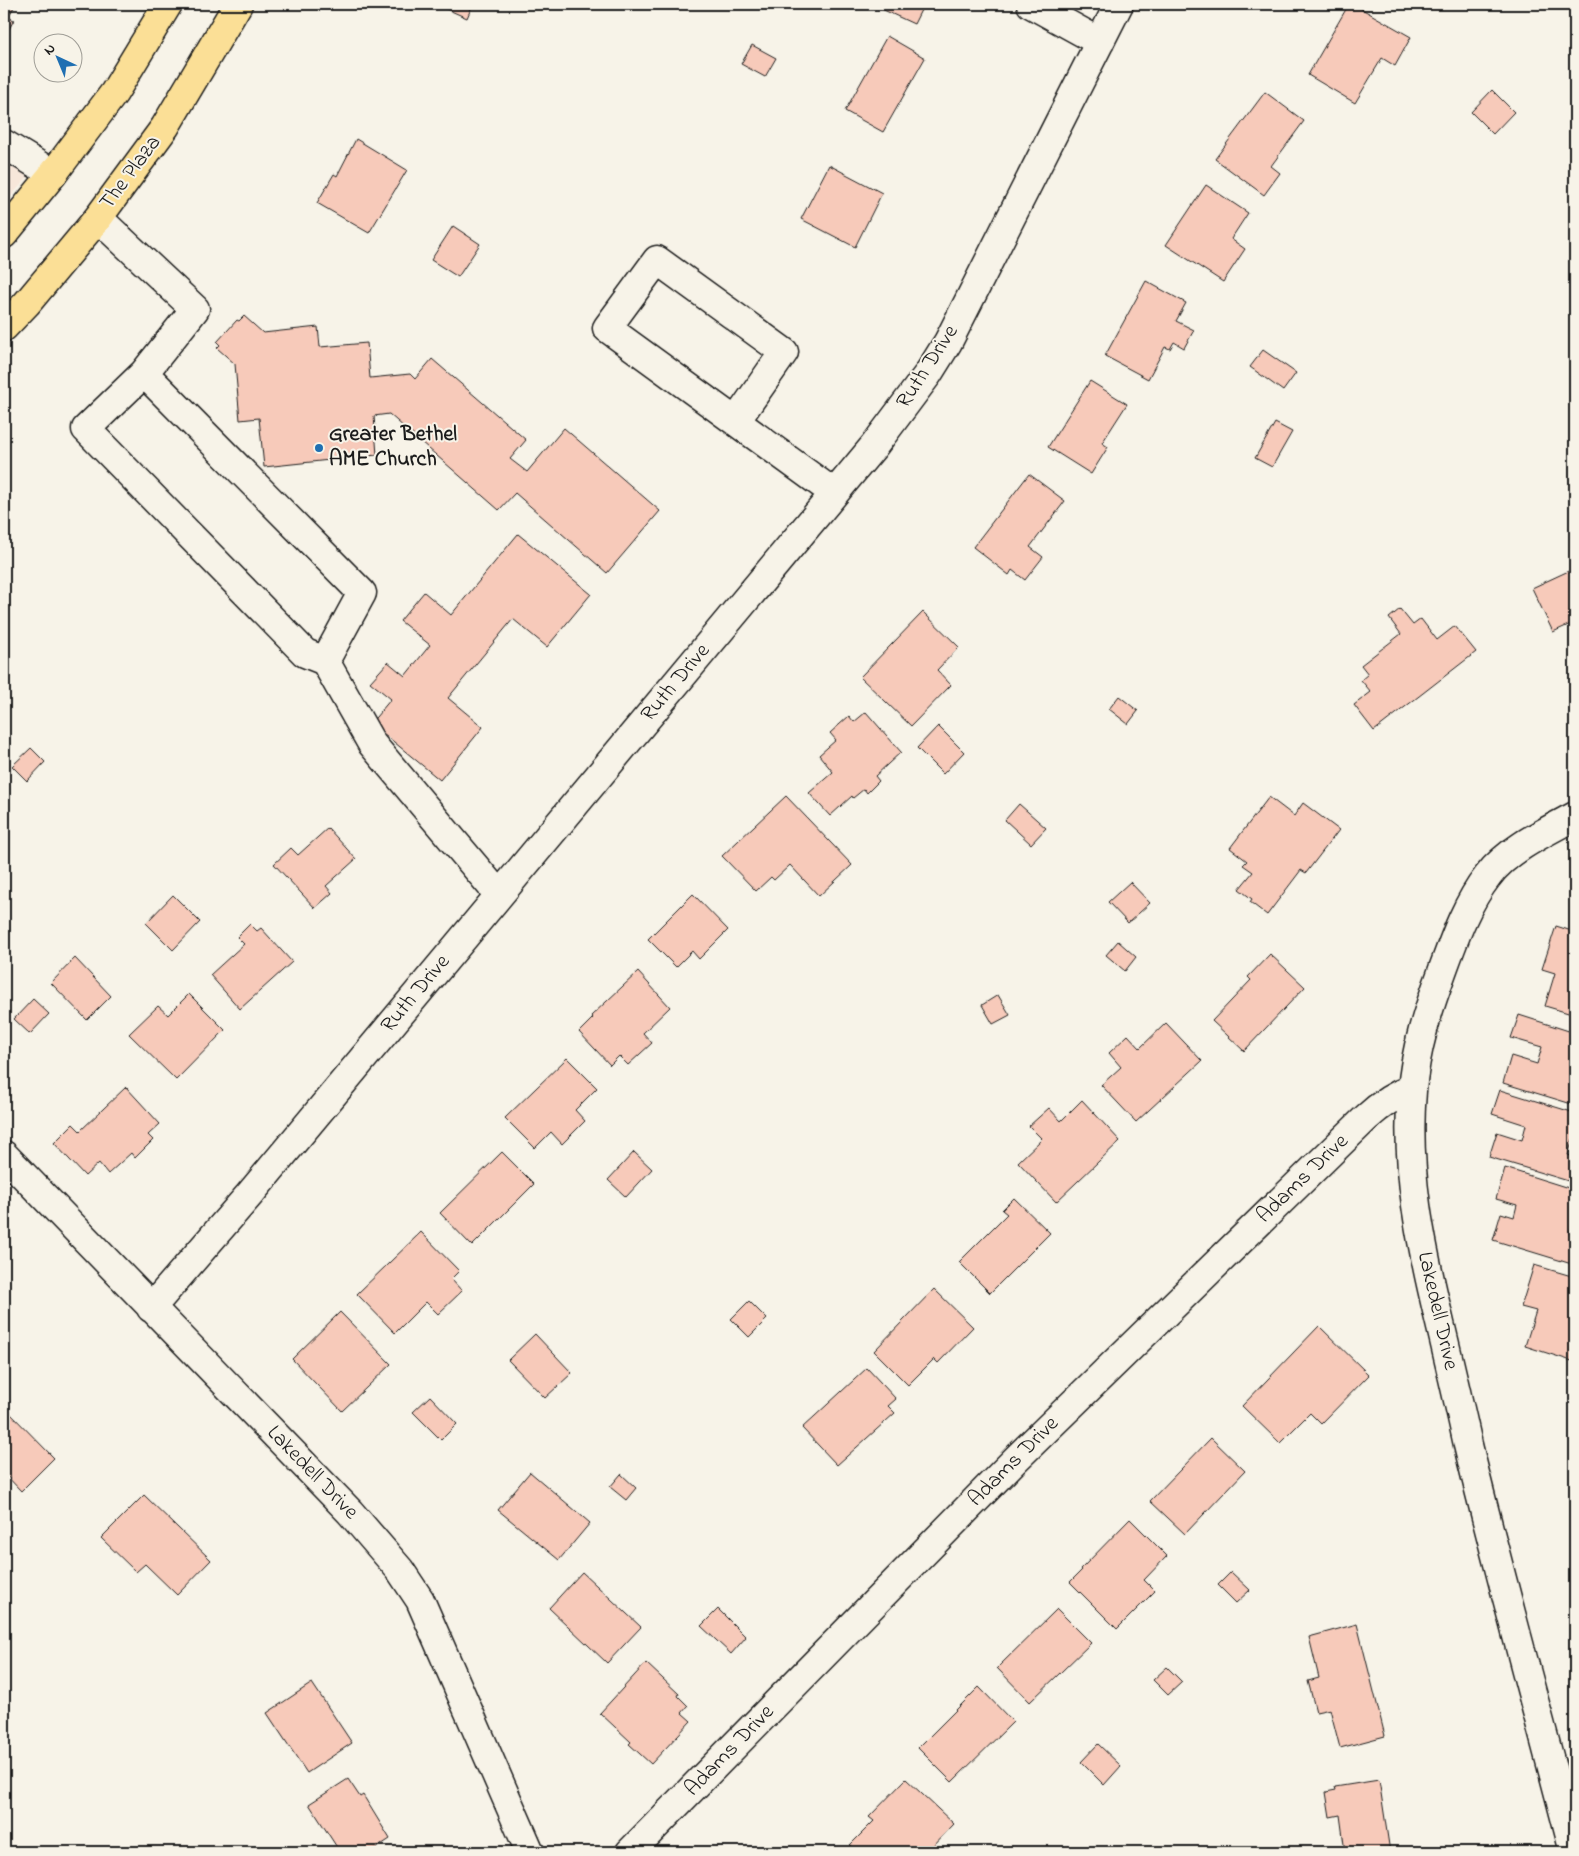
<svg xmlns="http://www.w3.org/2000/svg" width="1579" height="1856" font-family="'Indie Flower',sans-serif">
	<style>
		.built { fill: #f7e7da }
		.building { fill: #f7caba; stroke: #1c1c1c }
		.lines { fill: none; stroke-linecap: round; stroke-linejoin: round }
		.minor-casing { stroke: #1c1c1c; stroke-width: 31 }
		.major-casing { stroke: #1c1c1c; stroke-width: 31 }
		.minor { stroke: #f7f3e8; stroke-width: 28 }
		.major { stroke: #fbdf96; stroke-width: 28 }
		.poi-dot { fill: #1f6fb2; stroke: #f7f3e8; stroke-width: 2 }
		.labels { text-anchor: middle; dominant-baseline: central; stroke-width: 4; stroke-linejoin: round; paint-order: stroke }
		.street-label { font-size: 22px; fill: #1c1c1c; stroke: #f7f3e8 }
		.poi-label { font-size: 22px; font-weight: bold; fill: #1c1c1c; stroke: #f7f3e8; text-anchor: start }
	</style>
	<rect width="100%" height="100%" fill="#f7f3e8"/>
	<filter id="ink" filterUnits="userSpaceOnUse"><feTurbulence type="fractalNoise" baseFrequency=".02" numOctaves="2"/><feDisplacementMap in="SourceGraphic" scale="10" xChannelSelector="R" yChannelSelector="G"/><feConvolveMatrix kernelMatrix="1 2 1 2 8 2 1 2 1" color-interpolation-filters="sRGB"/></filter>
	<g filter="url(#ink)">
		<path class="built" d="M4,137l38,24 -38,43z"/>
		<path class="building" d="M4,4l10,3 -6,10 6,3 -10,18z
			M435,4h38l-6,14z
			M876,4h48l-10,20 -39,-18z
			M1349,4h4l58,33 -16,29 -13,-8 -27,45 -47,-28z
			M887,36l38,22 -42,74 -38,-21z
			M752,45l24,13 -11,19 -24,-13z
			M1492,90l22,22 -21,22 -22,-22z
			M1265,92l39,29 -33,45 9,7 -16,22 -49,-36z
			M356,139l51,31 -38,63 -52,-30 17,-29 3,2z
			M829,165l53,28 -27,54 -54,-28z
			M1206,185l42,28 -17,26 14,10 -22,33 -57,-37z
			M453,226l27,18 -22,33 -27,-17z
			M1146,281l40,22 -10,18 18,9 -10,18 -10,-6 -4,7 -5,-2 -17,32 -43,-23z
			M244,316l19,17 55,-6 2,20 47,-4 3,35 40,-4 5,5 17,-20 94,81 -16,19 17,13 37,-44 96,83 -53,62 -92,-80 -16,17 -110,-96 -15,2 3,39 -113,12 -5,-49 -19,2 -5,-56 -18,-16 3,-3 -3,-3 20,-22 2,1z
			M1263,350l33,23 -13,18 -33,-24z
			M1090,381l37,23 -25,39 6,4 -17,27 -43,-27z
			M1275,423l17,9 -20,35 -17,-9z
			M1029,474l36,27 -35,46 13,10 -18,23 -13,-10 -3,5 -36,-28z
			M518,534l73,60 -44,53 -34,-28 -65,79 35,29 -43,53 -69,-57 20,-24 -21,-17 18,-20 17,14 25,-31 -30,-24 24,-29 27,23z
			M1575,568v54l-22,10 -21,-44z
			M1400,609l13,16 8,-6 16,21 18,-14 21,26 -102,79 -20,-26 17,-13 -10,-12 7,-6 -7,-9 40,-31 -12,-16z
			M923,612l36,35 -22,23 14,15 -40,41 -51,-49z
			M1119,696l19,15 -10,13 -19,-15z
			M866,712l35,40 -26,24 4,5 -12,12 -3,-4 -11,9 -1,-2 -22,20 -21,-23 24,-21 -14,-17 17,-15 -6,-7 19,-17 5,6z
			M938,726l26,26 -21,22 -26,-26z
			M31,748l14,14 -18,19 -15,-15z
			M786,796l66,69 -33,31 -29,-31 -16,15 -3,-3 -15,14 -34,-35z
			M1269,797l25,19 9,-13 36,27 -33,43 -5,-3 -34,45 -17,-13 2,-3 -13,-10 14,-17 -10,-7 4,-4 -17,-13z
			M1019,804l27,24 -15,16 -26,-24z
			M328,828l28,31 -30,27 6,7 -17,15 -41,-44 17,-16 7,7z
			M1130,882l20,21 -22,20 -20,-21z
			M693,894l35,36 -29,29 -7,-8 -16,16 -28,-28z
			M173,895l27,27 -27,28 -27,-27z
			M250,924l7,7 4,-3 31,34 -52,47 -30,-34 34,-31 -7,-7z
			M1556,926l19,6v83l-30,-9 10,-33 -13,-4z
			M1118,941l18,16 -11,14 -19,-16z
			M1270,954l35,33 -61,64 -32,-30 39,-41 -3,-3z
			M75,958l36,38 -24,24 -36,-37z
			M638,972l32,35 -27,26 9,10 -24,22 -9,-9 -9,9 -31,-33 14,-14 -2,-2z
			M189,994l36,36 -49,50 -47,-46 29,-28 10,9z
			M998,995l12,20 -17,9 -11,-19z
			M33,999l16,15 -19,20 -16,-15z
			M1519,1015l56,18v72l-72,-22 8,-27 26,8 5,-17 -31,-9z
			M1166,1023l36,38 -66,61 -35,-37 20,-18 -12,-14 19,-18 12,13z
			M567,1058l30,30 -22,22 10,11 -23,23 -11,-12 -16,16 -30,-30z
			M126,1087l34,37 -12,11 5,5 -18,18 -4,-5 -23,21 -9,-11 -14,13 -31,-33 19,-19 7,7z
			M1500,1090l75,23v27l-2,-1 -5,16 7,2v26l-86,-26 8,-25 25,8 4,-15 -34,-11z
			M1082,1100l38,41 -64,61 -38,-40 24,-23 -13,-13 20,-18 12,13z
			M502,1152l32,32 -62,62 -32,-33z
			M634,1152l18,17 -26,28 -18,-17z
			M1505,1168l70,22v33h-2l-4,11 6,2v29l-82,-25 8,-27 13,4 3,-12 -21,-6z
			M1014,1198l36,35 -60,60 -31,-31 48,-48 -5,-4z
			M421,1232l38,39 -8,8 11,12 -24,23 -12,-12 -31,31 -38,-39z
			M1534,1265l41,12v85l-50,-16 11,-35 -15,-4z
			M934,1289l39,38 -35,36 -4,-4 -26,26 -34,-34z
			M749,1301l18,18 -18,18 -18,-18z
			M340,1312l51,52 -49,47 -50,-52z
			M1319,1326l50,49 -48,49 -11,-11 -30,30 -38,-37z
			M535,1334l37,39 -27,25 -37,-38z
			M867,1368l29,31 -8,7 7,7 -58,52 -35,-37z
			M430,1396l27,28 -16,16 -28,-28z
			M4,1407l50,51 -33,33 -17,-18z
			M1211,1438l34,33 -60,63 -35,-33z
			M530,1472l60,51 -31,37 -61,-50z
			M621,1474l15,14 -10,12 -16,-13z
			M144,1495l67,65 -34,35 -32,-31 -9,8 -35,-34z
			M1130,1519l37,37 -23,24 11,11 -38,38 -47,-47 12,-12 -1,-1z
			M582,1572l59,55 -34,36 -58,-55z
			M1231,1572l19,18 -14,13 -18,-18z
			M718,1609l28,28 -15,17 -30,-28z
			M1057,1609l34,34 -61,59 -33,-34z
			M1357,1624l28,112 -45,12 -10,-39 -14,3 -8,-31 11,-3 -10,-41z
			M646,1663l33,31 -1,2 10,10 -6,7 9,8 -40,43 -22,-20 2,-2 -31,-29z
			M1167,1667l15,15 -14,13 -15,-15z
			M312,1683l40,60 -45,30 -40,-60z
			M979,1687l34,35 -61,60 -34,-34z
			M1098,1744l23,22 -17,19 -23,-23z
			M348,1779l12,18 3,-2 27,44 -20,13h-30l-31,-48z
			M906,1779l48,45 -27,28h-69l-8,-7 24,-24 -5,-4z
			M1379,1780l11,72h-45l-5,-37 -10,2 -4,-25 10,-2 -1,-3z"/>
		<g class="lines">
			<defs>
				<path id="minor" d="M1031,4l69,38
					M4,144l49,30
					M98,218l97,91 -51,64
					M736,421l48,-69 -127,-92 -50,68 227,165
					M325,661l37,-68 -218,-220 -58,56 219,224 20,8 47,83 127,151
					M4,1155l346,357 50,58 20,30 110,252
					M151,1308l99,-114 624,-748 54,-72 20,-32 171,-338
					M630,1852l386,-393 350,-341c14,-13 28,-23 46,-29
					M1574,1852c-35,-136 -73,-271 -106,-407 -9,-42 -19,-84 -29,-126 -18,-75 -34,-150 -27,-228 3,-41 16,-81 30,-119 12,-33 24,-68 46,-96 19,-26 59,-45 87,-60"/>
				<path id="major" d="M4,234l49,-60 61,-81 54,-89
					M4,327l23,-24 71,-85 67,-91 73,-123"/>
			</defs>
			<use href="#minor" class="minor-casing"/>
			<use href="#major" class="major-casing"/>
			<use href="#minor" class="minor"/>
			<use href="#major" class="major"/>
		</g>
	</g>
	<circle class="poi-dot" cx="319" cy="448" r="5"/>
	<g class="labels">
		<g class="street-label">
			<text transform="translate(131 173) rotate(-53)">The Plaza</text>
			<text transform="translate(928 367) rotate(-57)">Ruth Drive</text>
			<text transform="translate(676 683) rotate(-50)">Ruth Drive</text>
			<text transform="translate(416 994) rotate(-50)">Ruth Drive</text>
			<text transform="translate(1303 1179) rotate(-44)">Adams Drive</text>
			<text transform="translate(1437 1311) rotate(77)">Lakedell Drive</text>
			<text transform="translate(1014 1462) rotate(-45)">Adams Drive</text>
			<text transform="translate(312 1473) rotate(46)">Lakedell Drive</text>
			<text transform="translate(730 1751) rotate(-46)">Adams Drive</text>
		</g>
		<g class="poi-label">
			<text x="329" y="435">Greater Bethel<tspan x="329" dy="25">AME Church</tspan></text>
		</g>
	</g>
	<rect width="1579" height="1856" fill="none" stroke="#f7f3e8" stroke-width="20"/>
	<rect x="10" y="10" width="1559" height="1836" fill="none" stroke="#1c1c1c" stroke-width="2" filter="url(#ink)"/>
	<g transform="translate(58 58) rotate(316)"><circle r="24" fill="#f7f3e8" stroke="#9f9d96"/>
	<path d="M0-4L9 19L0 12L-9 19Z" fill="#1f6fb2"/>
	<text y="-8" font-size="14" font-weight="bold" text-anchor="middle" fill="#1c1c1c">N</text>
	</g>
</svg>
